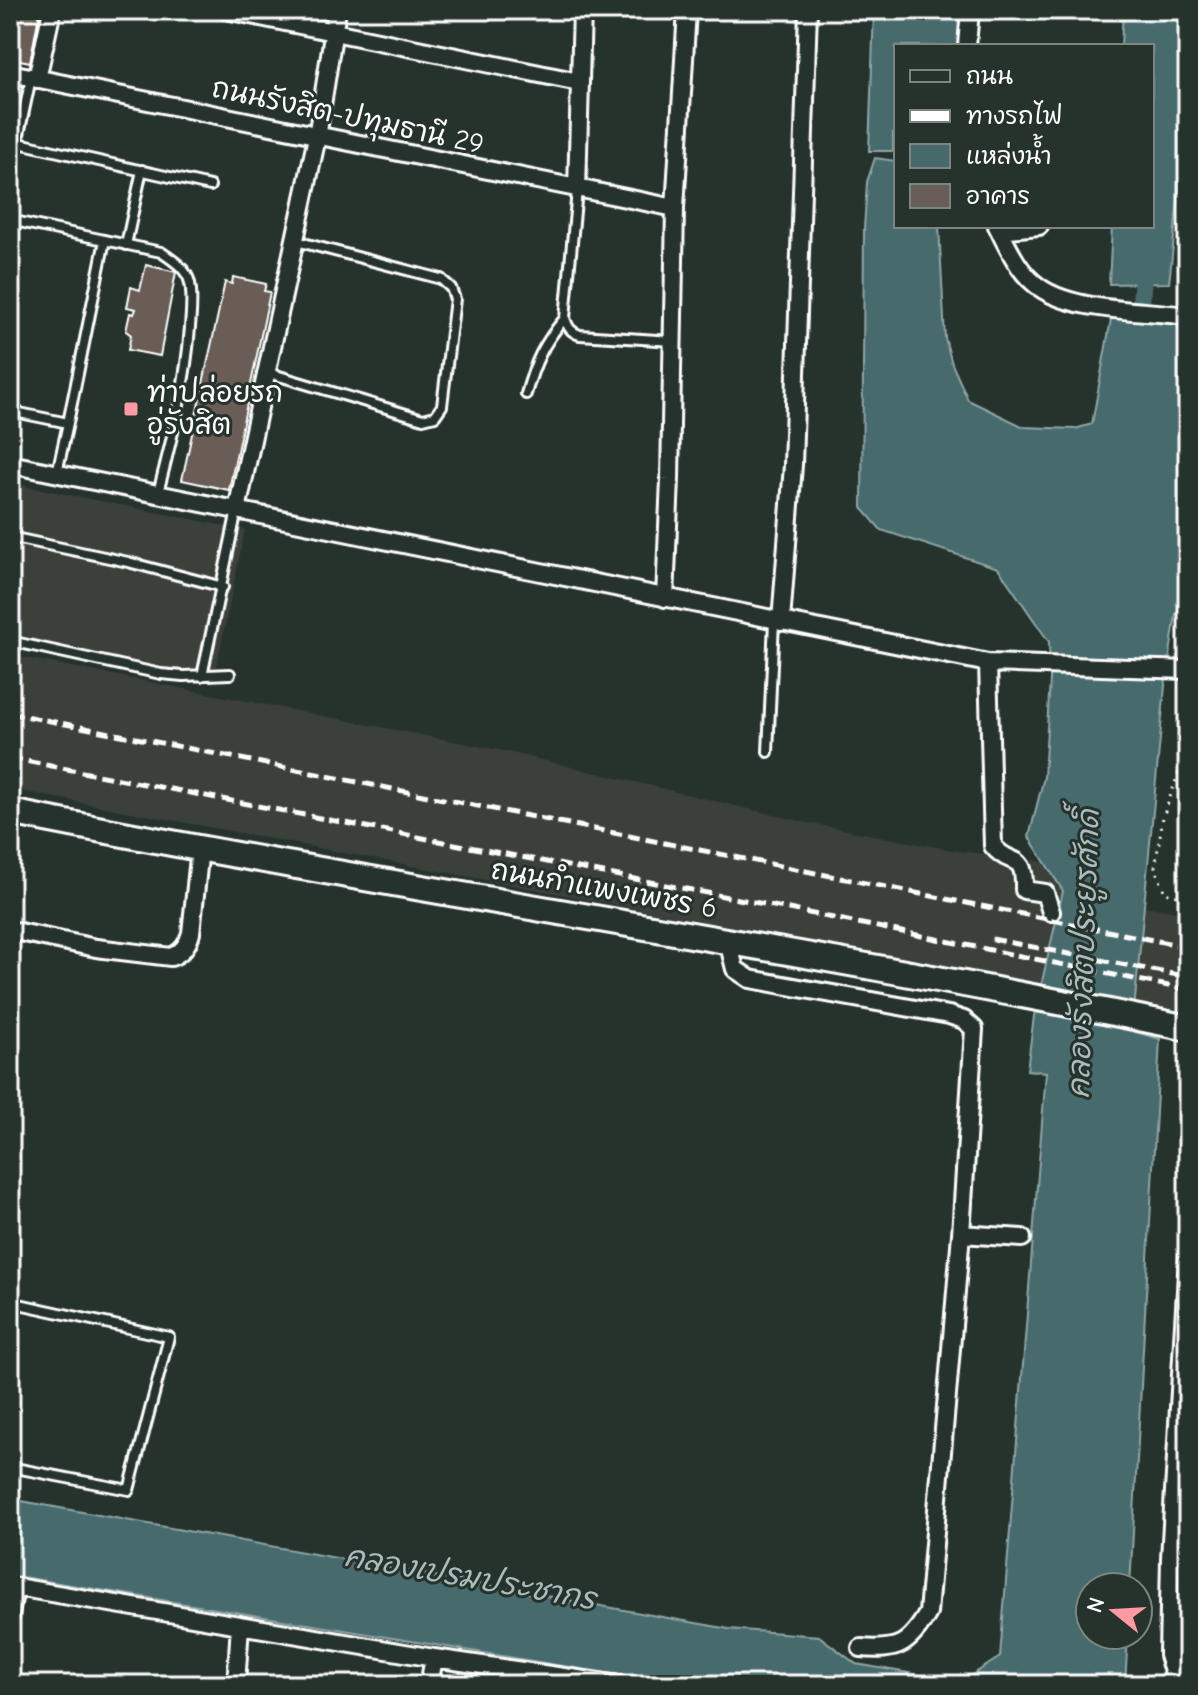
<svg xmlns="http://www.w3.org/2000/svg" width="1198" height="1695" font-family="'Comic Neue','Playpen Sans Thai',sans-serif">
	<style>
		.built { fill: #3a403a }
		.water { fill: #466a6c; stroke: #90a6a7; stroke-width: 2 }
		.lines { fill: none; stroke-linecap: round; stroke-linejoin: round }
		.canal { stroke: #466a6c; stroke-width: 18 }
		.building { fill: #695d57; stroke: #fff; stroke-width: 2 }
		.service-casing { stroke: #fff; stroke-width: 14 }
		.minor-casing { stroke: #fff; stroke-width: 22 }
		.secondary-casing { stroke: #fff; stroke-width: 30 }
		.path { stroke: #fff; stroke-width: 3; stroke-dasharray: 2 6; stroke-linecap: butt }
		.service { stroke: #26332d; stroke-width: 8 }
		.minor { stroke: #26332d; stroke-width: 16 }
		.secondary { stroke: #26332d; stroke-width: 24 }
		.rail { stroke: #fff; stroke-width: 5; stroke-dasharray: 12 6; stroke-linecap: butt }
		.poi-dot { fill: #ff9aa2; stroke: #26332d; stroke-width: 3 }
		.labels { text-anchor: middle; dominant-baseline: central; stroke-width: 6; stroke-linejoin: round; paint-order: stroke }
		.street-label { font-size: 28px; fill: #fff; stroke: #26332d }
		.poi-label { font-size: 28px; fill: #fff; stroke: #26332d; text-anchor: start }
		.water-label { font-size: 30px; font-style: italic; fill: #acbcbd; stroke: #26332d }
	</style>
	<rect width="100%" height="100%" fill="#26332d"/>
	<filter id="ink" filterUnits="userSpaceOnUse"><feTurbulence type="fractalNoise" baseFrequency=".0125" numOctaves="2"/><feDisplacementMap in="SourceGraphic" scale="16" xChannelSelector="R" yChannelSelector="G"/><feConvolveMatrix kernelMatrix="1 2 1 2 8 2 1 2 1" color-interpolation-filters="sRGB"/></filter>
	<g filter="url(#ink)">
		<path class="built" d="M10,483l235,47 -32,153 -203,-42z
			M10,655l494,96 300,71 148,28 93,12 18,29 -22,95 -1031,-197z
			M1144,906l44,8v100l-53,-10z"/>
		<path class="water" d="M874,10h90l-1,36h-67v87h-3v18h-24z
			M1123,10h65v98l-19,175 -60,1 3,-58h40v-180h-31z
			M875,158l21,3v65h43l6,112 7,26 16,36 56,27 51,2 17,-5 19,-105 64,1 13,26v262l-12,6 -11,72 -33,345 28,8 -30,548h-40v48h38l-3,50h-446l-669,-110v-76l719,130 90,7 37,28 105,18 39,-25 46,-585 -19,-2 7,-54 29,-125 -34,-54 15,-60 6,-98 -1,-37 -51,-74 -117,-38 -19,-22 2,-279 3,-47z"/>
		<g class="lines">
			<path class="canal" d="M1139,327l8,-101"/>
		</g>
		<path class="building" d="M10,10h30l-10,52 -20,-4z
			M146,265l30,7 -16,84 -32,-6 3,-15 -5,-4 4,-18 4,1 2,-5 -9,-2 4,-20 9,3z
			M233,277l33,7 -2,7 6,1 -41,198 -47,-10 43,-198 7,2z"/>
		<g class="lines">
			<defs>
				<path id="service" d="M10,141l200,45
					M10,177l21,-99
					M577,190l-12,128c3,10 6,14 15,17l93,6
					M10,220l151,32c12,8 26,17 29,31 3,14 1,30 0,44 -4,57 -18,111 -32,166
					M126,245l16,-75
					M269,373l154,46 12,-3 7,-10 13,-107 -4,-11 -10,-9 -145,-38
					M526,394c9,-32 17,-50 39,-76
					M10,411l58,12 37,-183
					M57,473l11,-50
					M10,537l118,25 95,25
					M10,641l151,33 22,2 47,-2
					M202,676l35,-166
					M768,752l6,-131
					M10,1302l159,35 -40,153 -119,-23"/>
				<path id="minor" d="M226,10l353,72
					M967,46l3,-36
					M10,73l665,135
					M37,79l15,-69
					M577,189l5,-179
					M997,226c10,19 20,43 37,57 31,28 103,27 144,32l10,-2
					M999,230l40,-4
					M10,464l978,199 200,7
					M237,510l80,-373 20,-127
					M665,598l5,-119 5,-271 12,-198
					M781,622l12,-157 15,-455
					M988,663l5,183c18,23 32,3 31,44l21,3 6,19
					M10,930l86,18 75,9c11,-4 17,-12 20,-24l9,-85
					M728,941l7,28 15,10 199,36 15,5 10,9 -13,205 -33,379c-19,33 -31,38 -67,35
					M961,1234l61,4
					M10,1586l424,72 185,27
					M10,1615l5,-28
					M236,1685l4,-60
					M429,1685l5,-27
					M1177,1685l-9,-30 2,-97 18,-301"/>
				<path id="secondary" d="M10,812c392,78 787,135 1178,216"/>
			</defs>
			<use href="#service" class="service-casing"/>
			<use href="#minor" class="minor-casing"/>
			<use href="#secondary" class="secondary-casing"/>
			<path class="path" d="M1188,734l-3,21 -22,62 -8,50 10,26 23,6"/>
			<use href="#service" class="service"/>
			<use href="#minor" class="minor"/>
			<use href="#secondary" class="secondary"/>
			<path class="rail" d="M10,713l1178,234
				M10,758l754,146 424,86
				M992,939l196,38"/>
		</g>
	</g>
	<rect class="poi-dot" x="123" y="401" width="16" height="16" rx="4"/>
	<g class="labels">
		<g class="street-label">
			<text transform="translate(348 116) rotate(12)">ถนนรังสิต-ปทุมธานี 29</text>
			<text transform="translate(604 889) rotate(10)">ถนนกำแพงเพชร 6</text>
		</g>
		<g class="poi-label">
			<text x="147" y="393">ท่าปล่อยรถ<tspan x="147" dy="32">อู่รังสิต</tspan></text>
		</g>
		<g class="water-label">
			<text transform="translate(1084 954) rotate(-88)">คลองรังสิตประยูรศักดิ์</text>
			<text transform="translate(470 1578) rotate(10)">คลองเปรมประชากร</text>
		</g>
	</g>
	<rect width="1198" height="1695" fill="none" stroke="#26332d" stroke-width="40"/>
	<rect x="20" y="20" width="1158" height="1655" fill="none" stroke="#fff" stroke-width="3" filter="url(#ink)"/>
	<rect x="894" y="44" width="260" height="184" fill="#26332d" stroke="#7d8581" stroke-width="2"/>
	<rect x="910" y="70" width="40" height="12" fill="#26332d" stroke="#7d8581" stroke-width="2"/>
	<text x="966" y="84" font-size="24" fill="#ffffff">ถนน</text>
	<rect x="910" y="110" width="40" height="12" fill="#ffffff" stroke="#7d8581" stroke-width="2"/>
	<text x="966" y="124" font-size="24" fill="#ffffff">ทางรถไฟ</text>
	<rect x="910" y="144" width="40" height="24" fill="#466a6c" stroke="#7d8581" stroke-width="2"/>
	<text x="966" y="164" font-size="24" fill="#ffffff">แหล่งน้ำ</text>
	<rect x="910" y="184" width="40" height="24" fill="#695d57" stroke="#7d8581" stroke-width="2"/>
	<text x="966" y="204" font-size="24" fill="#ffffff">อาคาร</text>
	<g transform="translate(1114 1611) rotate(288)"><circle r="38" fill="#26332d" stroke="#7d8581" stroke-width="2"/>
	<path d="M0-6L14 30L0 20L-14 30Z" fill="#ff9aa2"/>
	<text y="-12" font-size="22" font-weight="bold" text-anchor="middle" fill="#ffffff">N</text>
	</g>
</svg>
